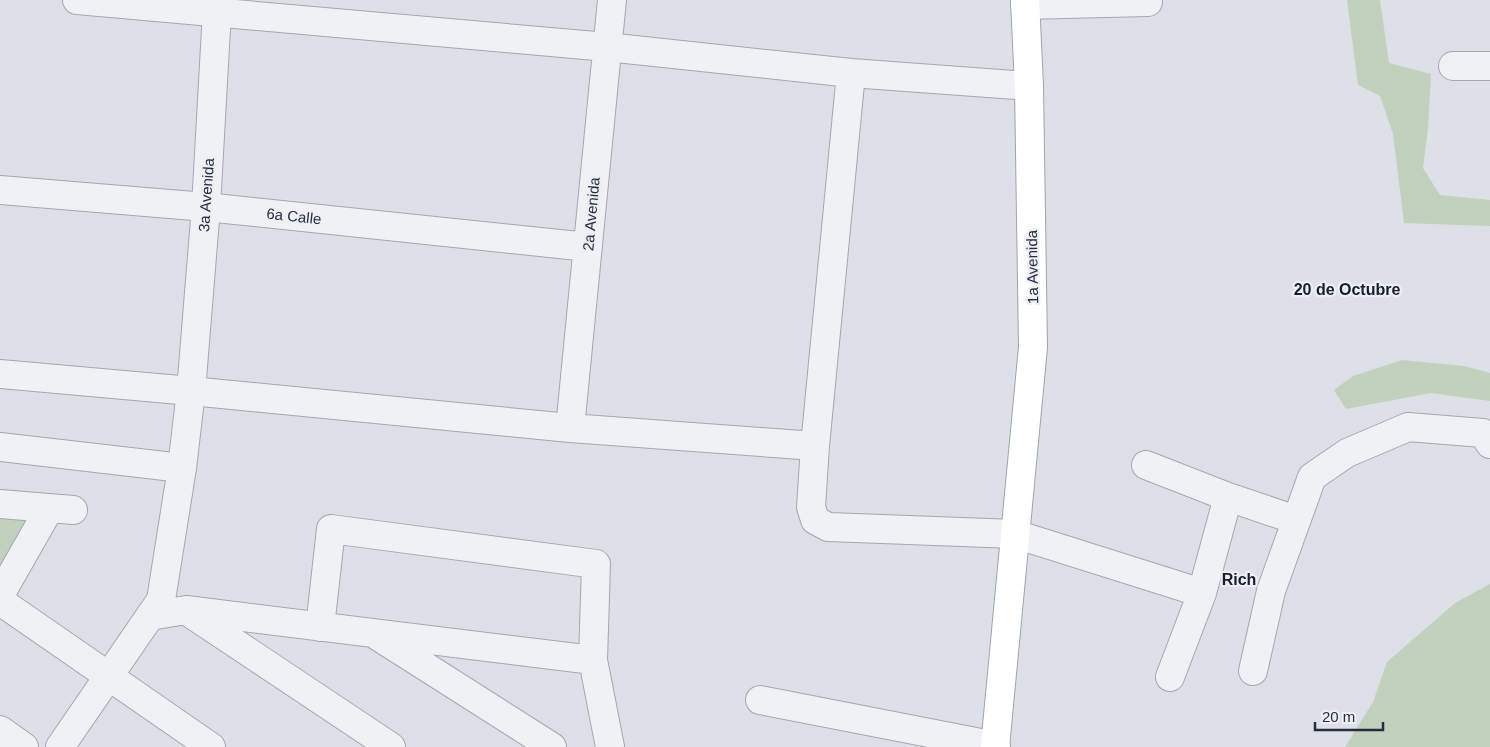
<svg xmlns="http://www.w3.org/2000/svg" width="1490" height="747" font-family="Arial,sans-serif">
	<style>
		.green { fill: #c1d1be }
		.lines { fill: none; stroke-linecap: round; stroke-linejoin: round }
		.minor-casing { stroke: #a3a7b1; stroke-width: 30 }
		.tertiary-casing { stroke: #a3a7b1; stroke-width: 30 }
		.primary-casing { stroke: #9ca3b2; stroke-width: 30 }
		.minor { stroke: #eff1f5; stroke-width: 28 }
		.tertiary { stroke: #eff1f5; stroke-width: 28 }
		.primary { stroke: #fff; stroke-width: 28 }
		.labels { text-anchor: middle; dominant-baseline: central; stroke-width: 4.5; stroke-linejoin: round; paint-order: stroke }
		.street-label { font-size: 15px; fill: #272d3d; stroke: #eceff4 }
		.neighbourhood-label { font-size: 16px; font-weight: bold; fill: #191e2e; stroke: #eceff4 }
	</style>
	<rect width="100%" height="100%" fill="#dde0e7"/>
	<path class="green" d="M1347,0h33l9,63 42,11 -3,55 -5,39 17,27 50,5v26l-86,-3 -11,-89 -13,-38 -22,-11z
		M1402,360l62,6 26,7v28l-59,-8 -85,16 -12,-19 19,-14z
		M0,504l49,5 -49,86z
		M1490,584v163h-145l28,-45 14,-40 68,-59z"/>
	<g class="lines">
		<defs>
			<path id="minor" d="M77,0l530,47 244,26 178,13
				M1025,5l123,-3
				M1453,66h37
				M851,73l-36,373 -4,61 4,13 13,7 187,7 187,59
				M0,190l206,17 382,40
				M0,374l191,17 379,37 245,18
				M570,428l42,-428
				M0,447l182,21
				M1146,465l82,32 68,23
				M0,504l73,6
				M0,595l49,-86
				M0,601l211,146
				M190,613l201,134
				M150,616l36,-6 407,50
				M320,627l11,-98 265,35 -3,96 17,87
				M376,635l176,112
				M1253,671l18,-80 41,-114 35,-24 61,-26 75,6 7,11
				M1170,677l32,-84 26,-96
				M760,700l236,46
				M0,730l24,17"/>
			<path id="tertiary" d="M60,747l101,-147 21,-132 9,-77 15,-184 11,-196 -4,-11"/>
			<path id="primary" d="M995,747l38,-400 -4,-261 -4,-86"/>
		</defs>
		<use href="#minor" class="minor-casing"/>
		<use href="#tertiary" class="tertiary-casing"/>
		<use href="#primary" class="primary-casing"/>
		<use href="#minor" class="minor"/>
		<use href="#tertiary" class="tertiary"/>
		<use href="#primary" class="primary"/>
	</g>
	<g class="labels">
		<g class="street-label">
			<text transform="translate(206 195) rotate(-86)">3a Avenida</text>
			<text transform="translate(591 214) rotate(-85)">2a Avenida</text>
			<text transform="translate(294 216) rotate(6)">6a Calle</text>
			<text transform="translate(1032 267) rotate(-91)">1a Avenida</text>
		</g>
		<g class="neighbourhood-label">
			<text x="1347" y="289">20 de Octubre</text>
			<text x="1239" y="579">Rich</text>
		</g>
	</g>
	<path d="M1315 722v8h68v-8" fill="none" stroke="#272d3d" stroke-width="2.5"/>
	<text x="1322" y="722" font-size="15" fill="#272d3d" stroke="#eceff4" stroke-width="4" paint-order="stroke">20 m</text>
</svg>
